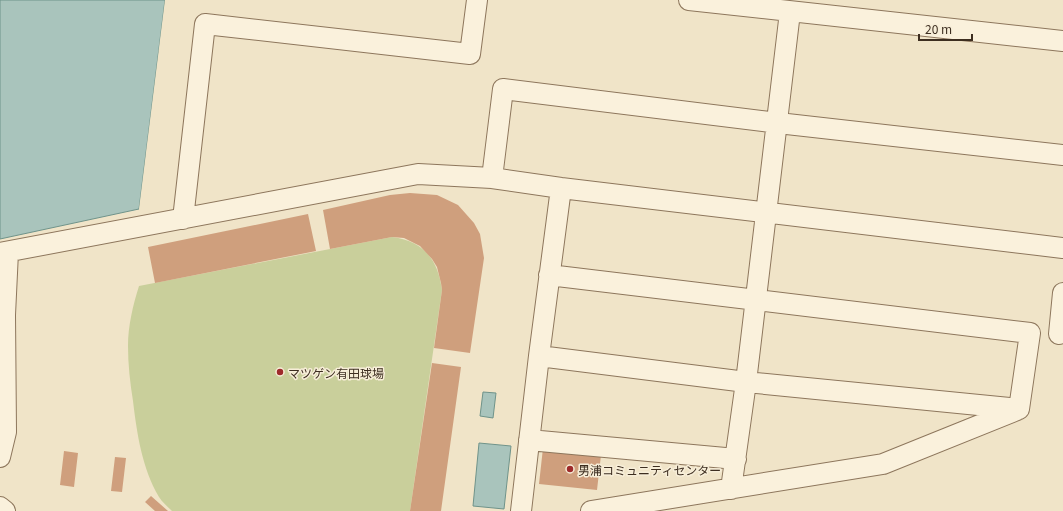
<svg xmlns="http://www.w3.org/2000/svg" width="1063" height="511" font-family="Georgia,'Noto Sans JP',serif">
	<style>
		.green { fill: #c9cf9b }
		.water { fill: #a9c4bc; stroke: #6f938a }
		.pier { fill: #f0e4c8 }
		.building { fill: #cf9f7d }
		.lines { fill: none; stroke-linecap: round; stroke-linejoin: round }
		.minor-casing { stroke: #8d765c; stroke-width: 22 }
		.minor { stroke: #faf1dc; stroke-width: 20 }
		.poi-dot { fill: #9e2a2b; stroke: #f7eed8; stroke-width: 1.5 }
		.labels { text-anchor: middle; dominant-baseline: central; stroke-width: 3; stroke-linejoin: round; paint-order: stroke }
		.poi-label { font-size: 12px; fill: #3d2e20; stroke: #f7eed8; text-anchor: start }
	</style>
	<rect width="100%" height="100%" fill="#f0e4c8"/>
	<path class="green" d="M392,237c32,4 46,23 50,53l-32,221h-238c-4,-4 -10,-9 -13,-14 -17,-29 -22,-63 -26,-96 -3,-18 -5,-37 -5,-55 0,-20 5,-41 11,-60z"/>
	<path class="water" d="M0,0h165l-26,209 -139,30z
		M483,392l13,1 -3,25 -13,-2z
		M479,443l32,3 -7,63 -31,-3z"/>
	<path class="pier" d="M165,0h2l-26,209h-2z"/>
	<path class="building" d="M410,193l27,2 21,10 16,18 6,11 4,24 -14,95 -36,-5 8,-58 -1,-7 -4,-16 -5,-8 -12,-13 -16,-8 -12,-1 -62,12 -7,-39 67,-15z
		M308,214l8,37 -161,32 -7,-36z
		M432,363l29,4 -20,144h-31z
		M543,448l58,7 -4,35 -58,-6z
		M64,451l14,2 -4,34 -14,-2z
		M115,457l11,1 -4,34 -11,-1z
		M151,496l17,15h-13l-10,-9z"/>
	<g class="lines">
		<defs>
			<path id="minor" d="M689,0l374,41
				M492,178l11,-89 275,34 285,32
				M183,219l22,-195 265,30 7,-54
				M0,253l418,-79 74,4 69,10 502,60
				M549,275l481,58 -11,76
				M1059,334l4,-41
				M539,356l207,26 273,27
				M529,440l207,19
				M0,457l6,-25 -1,-117 3,-63
				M731,489l15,-107 44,-370
				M0,507l5,4
				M521,511l18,-155 22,-168
				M591,511l292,-47 134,-54"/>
		</defs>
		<use href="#minor" class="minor-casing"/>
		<use href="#minor" class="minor"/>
	</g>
	<g class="poi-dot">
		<circle cx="280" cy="372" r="4"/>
		<circle cx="570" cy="469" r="4"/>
	</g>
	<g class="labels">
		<g class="poi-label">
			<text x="288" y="372">マツゲン有田球場</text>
			<text x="578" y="469">男浦コミュニティセンター</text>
		</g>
	</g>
	<path d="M919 34v6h53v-6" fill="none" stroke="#3d2e20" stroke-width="2"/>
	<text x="925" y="34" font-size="12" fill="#3d2e20" stroke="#f7eed8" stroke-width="3" paint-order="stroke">20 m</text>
</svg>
